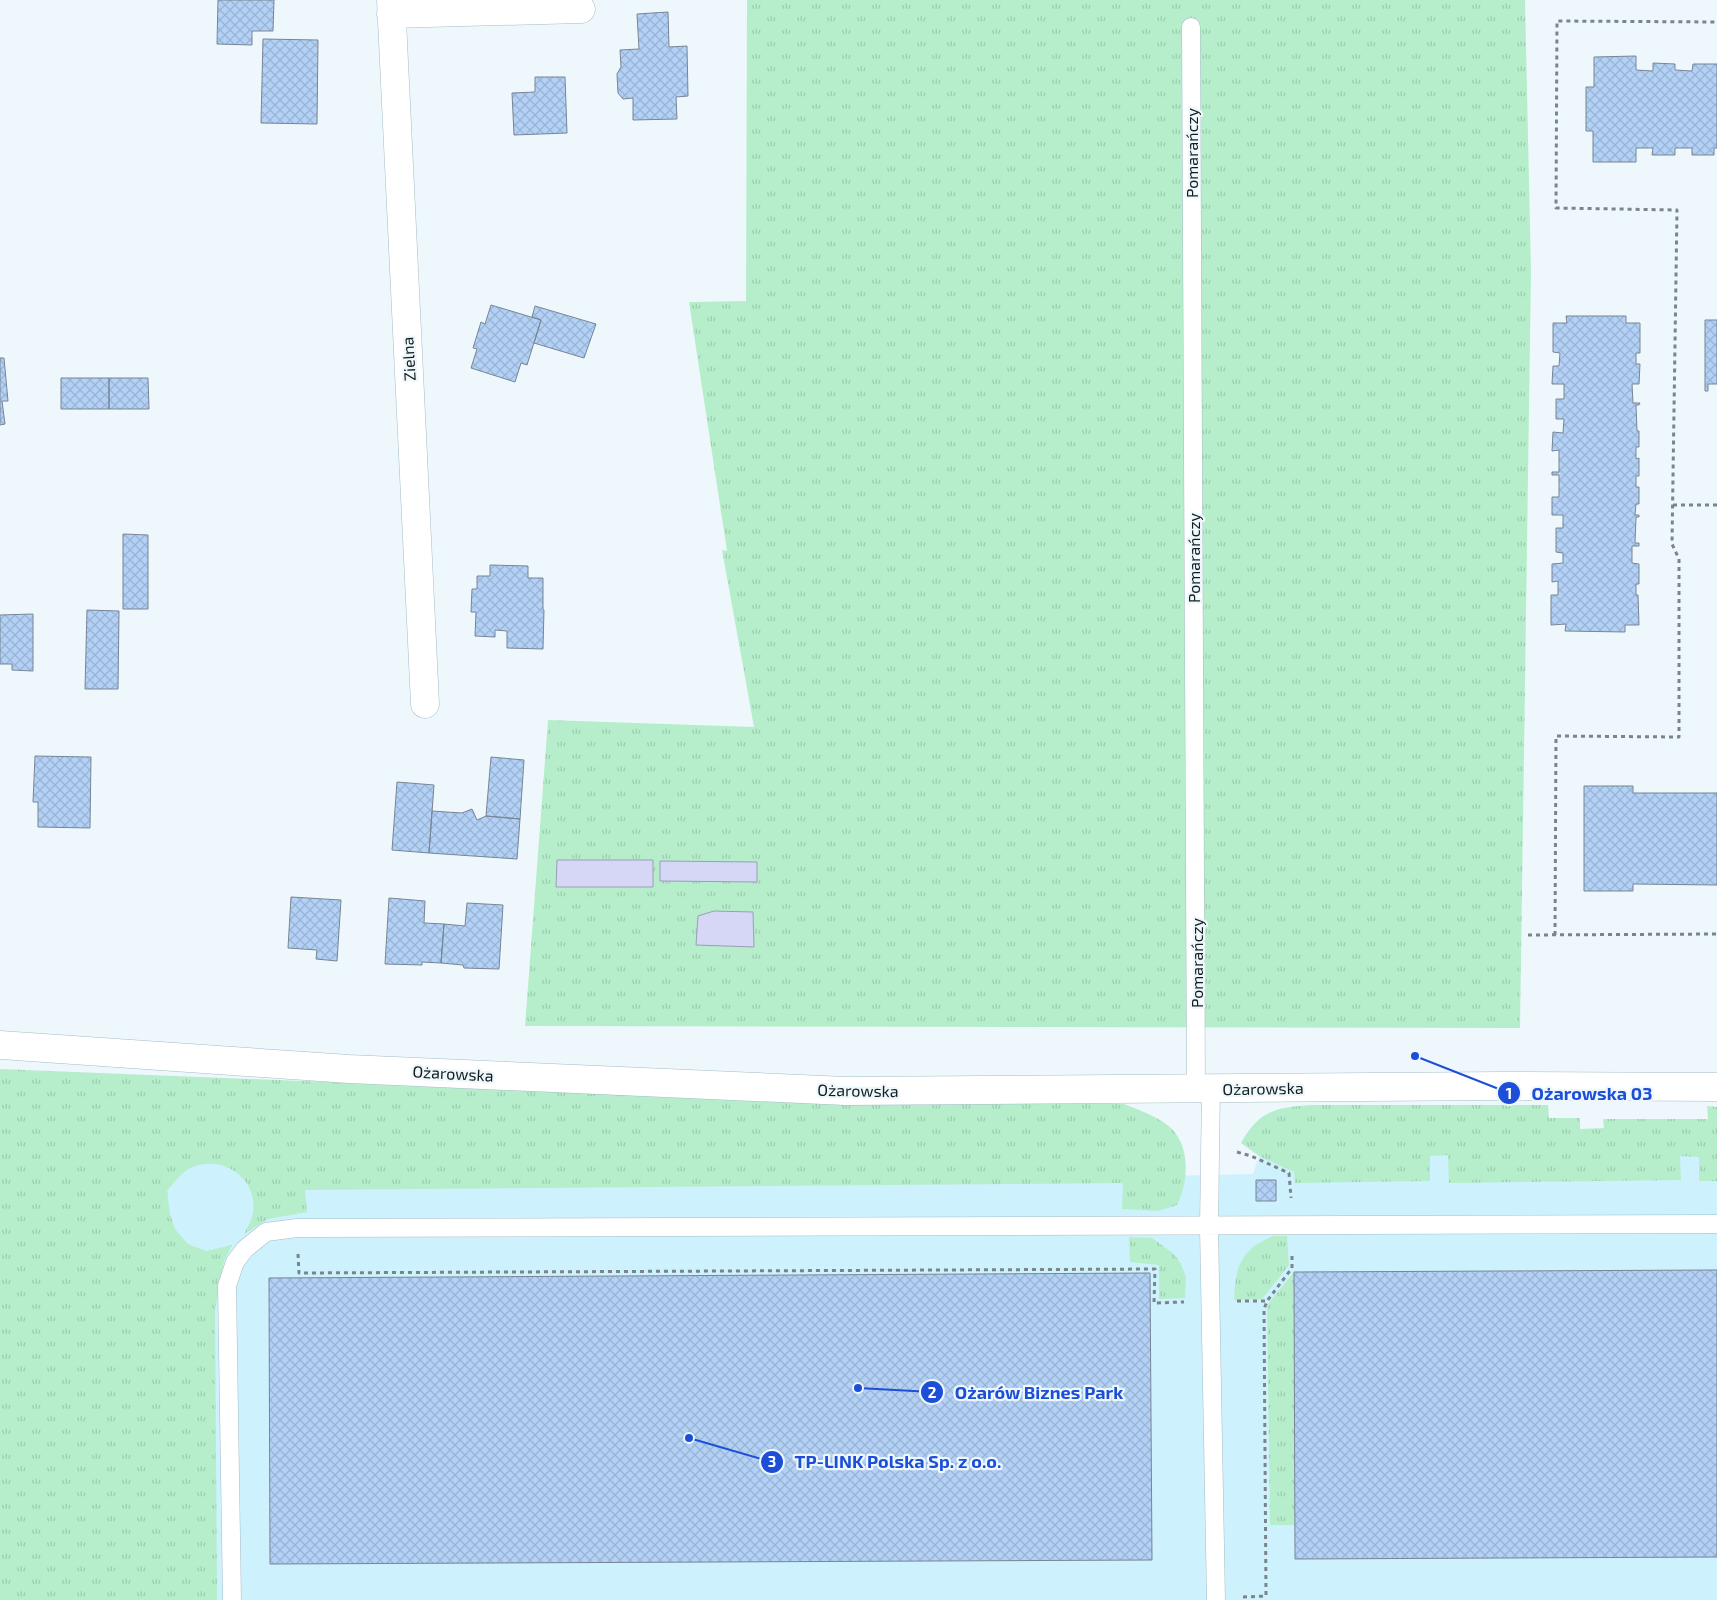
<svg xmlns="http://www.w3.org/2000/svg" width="1717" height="1600" font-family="'Exo 2',sans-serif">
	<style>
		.built { fill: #cdf1fd }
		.grass { fill: url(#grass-tufts) }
		.water { fill: #d6d6f7; stroke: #9b9eb6 }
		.building { fill: url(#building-cross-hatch); stroke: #778596 }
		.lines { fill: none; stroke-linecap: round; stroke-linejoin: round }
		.lane-casing { stroke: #a4bdc6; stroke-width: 19 }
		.street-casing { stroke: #a4bdc6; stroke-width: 29 }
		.secondary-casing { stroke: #a4bdc6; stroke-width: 29 }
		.path { stroke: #7b8589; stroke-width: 3; stroke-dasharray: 4 4; stroke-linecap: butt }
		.lane { stroke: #fff; stroke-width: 18 }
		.street { stroke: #fff; stroke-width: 28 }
		.secondary { stroke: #fff; stroke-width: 28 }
		.labels { text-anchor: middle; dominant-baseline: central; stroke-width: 4.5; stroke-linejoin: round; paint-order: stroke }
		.street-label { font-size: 16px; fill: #121c1f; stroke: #eef8fc }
		.leader { fill: none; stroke: #1d4ed8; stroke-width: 2 }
		.callout-dot { fill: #1d4ed8; stroke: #eef8fc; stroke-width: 2 }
		.mark-label { font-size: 15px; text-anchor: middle; font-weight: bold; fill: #fff }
		.callout-label { font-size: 18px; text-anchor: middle; font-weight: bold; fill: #1d4ed8; stroke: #eef8fc; stroke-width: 4.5; stroke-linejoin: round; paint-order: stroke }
	</style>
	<defs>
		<pattern id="grass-tufts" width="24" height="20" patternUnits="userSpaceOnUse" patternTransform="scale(1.25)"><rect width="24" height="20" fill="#b6eecb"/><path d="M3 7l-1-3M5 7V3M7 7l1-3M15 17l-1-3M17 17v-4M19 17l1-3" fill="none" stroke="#9bccae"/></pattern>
		<pattern id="building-cross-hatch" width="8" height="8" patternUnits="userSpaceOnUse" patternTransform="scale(1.25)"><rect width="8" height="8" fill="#b3d1f6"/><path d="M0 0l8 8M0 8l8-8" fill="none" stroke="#99b3d2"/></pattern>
	</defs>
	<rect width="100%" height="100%" fill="#eef8fc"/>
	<path class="built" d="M0,1102l1167,74 86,-2 6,-18 458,-11v455h-1717z"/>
	<path class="grass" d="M747,0h778l6,271 -11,757 -995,-2 23,-306 206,7 -32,-177 5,1 -38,-249 57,-1z
		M0,1069l478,19 646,16c15,6 36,13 48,25 19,20 16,54 5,76l-19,6 -36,-2 1,-26 -818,7 2,22 -39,7 -24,15c3,-6 8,-14 9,-21 5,-31 -24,-55 -54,-48 -15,3 -23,15 -32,26l3,23 5,15 13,15 18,7 26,-6 -8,16 -9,49 2,290h-217z
		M1311,1105h237l1,13h31v11l24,-1 -1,-9h105l-1,-13 10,1v74h-18v-24l-19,-1 1,24 -232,3 -1,-28 -18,1v25l-135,2 -1,-11 -35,-16 -18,-13c17,-32 36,-36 70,-38z
		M1273,1236h14l2,29 -27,34 -28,1c1,-33 7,-51 39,-64z
		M1129,1237l23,1 22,16 7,10 5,13 -1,21 -26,1v-34l-29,-3z
		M1294,1272l1,253h-25l-3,-220z"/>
	<path class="water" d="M557,860h96v27h-97z
		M660,861l97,1v20l-97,-1z
		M714,911l39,1 1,35 -58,-2 2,-29z"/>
	<path class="building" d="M218,0h56l-1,31h-21v14l-35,-1z
		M668,12l1,35 18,-1 1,50 -12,1 1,22 -44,1v-22l-10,1 -5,-6 -1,-19 4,-7 -1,-17 19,-1 -2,-35z
		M263,39l55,1 -1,84 -56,-1z
		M1636,56v14l17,1v-8l22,1v6l17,1 1,-7h24v84h-3v7h-22v-7h-17v7h-23l1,-7h-17v14h-43v-31h-7v-44h8v-30z
		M535,77h30l2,56 -53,2 -2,-42 23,-1z
		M491,305l50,15 -14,45 -6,-2 -6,19 -44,-14 6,-19 -4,-1 8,-26 4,2z
		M535,306l61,18 -12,34 -50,-15 7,-23 -9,-3z
		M1566,316h60v7h14v30h-4v11h4l-1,20h-7l1,19h7l-1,2h-3l1,26h2v16h-3v12l3,-1v18h-3v11h3v17h-3l-1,11h4v2h-3l-1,26h4v3h-7v17l7,1v20h-3v11h2l1,30h-14v7l-60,-1 1,-7 -15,1v-30h7v-14l-6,1v-18l11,-1v-10l-7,-1v-24h7v-13h-11v-18h7v-22h-7v-3h7v-22l-7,1 1,-19 10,1 1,-14h-8v-20h8v-15h-12l1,-18h6l1,-13 -7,-1v-29h14z
		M1705,320h12v64h-9v7h-3z
		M0,358h4l4,43h-6l3,23 -5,1z
		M61,378h48v31h-48z
		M109,378h39l1,31h-40z
		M123,534l25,1v74h-25z
		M490,565l38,1v12h15v32h1l-1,39 -36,-1v-17l-12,-1v7l-20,-1 1,-24h-5l1,-23h5v-13h13z
		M87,610l32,1 -1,78h-33z
		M33,614v57l-21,-1v-6h-12v-49z
		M35,756l56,1 -1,71 -52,-1v-25h-5z
		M491,757l33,3 -4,59 -34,-3z
		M397,782l37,3 -5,68 -37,-3z
		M1584,786h49v7h84v92l-84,-1v7h-49z
		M472,809l5,11 9,-4 34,3 -3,40 -88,-6 3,-42 30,2z
		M291,897l50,3 -4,61 -21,-2 1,-9 -29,-2z
		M389,898l36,3 -1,22 20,1 -3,39 -19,-1v3l-37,-1z
		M467,903l36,2 -4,64 -35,-1 -1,-3 -22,-2 3,-39 21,2z
		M1256,1180h20v21h-20z
		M1717,1270v287l-422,2 -1,-287z
		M1150,1273l2,287 -882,4 -1,-286z"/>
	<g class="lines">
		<defs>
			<path id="lane" d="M1191,27l5,1061
				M1211,1088l-2,139 7,373
				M232,1600l-5,-314 8,-24 10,-13 21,-17 31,-4 1420,-4"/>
			<path id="street" d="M391,0l34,704
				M391,14l190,-5"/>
			<path id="secondary" d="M0,1045l349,24 497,22 655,-5 216,1"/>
		</defs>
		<use href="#lane" class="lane-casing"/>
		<use href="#street" class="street-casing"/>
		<use href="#secondary" class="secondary-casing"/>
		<path class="path" d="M1673,505h44
			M1528,935l189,-1
			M1555,935l1,-199 123,1v-178l-7,-15 5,-334 -121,-2 1,-187 160,1
			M1237,1152l14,4 38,17 2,25
			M298,1254l1,19 856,-4 -1,34 30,-1
			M1237,1301h30
			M1243,1597l23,-1 -2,-287 3,-8 25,-33v-16"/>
		<use href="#lane" class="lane"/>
		<use href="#street" class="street"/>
		<use href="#secondary" class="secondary"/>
	</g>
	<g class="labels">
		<g class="street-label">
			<text transform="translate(1191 153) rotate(-90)">Pomarańczy</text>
			<text transform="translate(408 359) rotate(-93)">Zielna</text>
			<text transform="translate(1193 558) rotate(-90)">Pomarańczy</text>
			<text transform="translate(1196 963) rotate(-90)">Pomarańczy</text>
			<text transform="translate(453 1073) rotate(3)">Ożarowska</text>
			<text transform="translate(1263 1088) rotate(-1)">Ożarowska</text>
			<text transform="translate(858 1090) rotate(1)">Ożarowska</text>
		</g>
	</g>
	<path class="leader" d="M1415 1056L1509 1093M858 1388L932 1392M689 1438L772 1462"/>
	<g class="callout-dot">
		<circle cx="1415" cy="1056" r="5"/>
		<circle cx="858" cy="1388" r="5"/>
		<circle cx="689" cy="1438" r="5"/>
		<circle cx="1509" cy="1093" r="12"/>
		<circle cx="932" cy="1392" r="12"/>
		<circle cx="772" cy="1462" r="12"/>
	</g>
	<g class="mark-label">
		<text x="1509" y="1099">1</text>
		<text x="932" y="1398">2</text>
		<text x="772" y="1467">3</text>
	</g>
	<g class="callout-label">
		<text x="1592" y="1100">Ożarowska 03</text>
		<text x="1039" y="1399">Ożarów Biznes Park</text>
		<text x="898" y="1468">TP-LINK Polska Sp. z o.o.</text>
	</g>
</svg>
